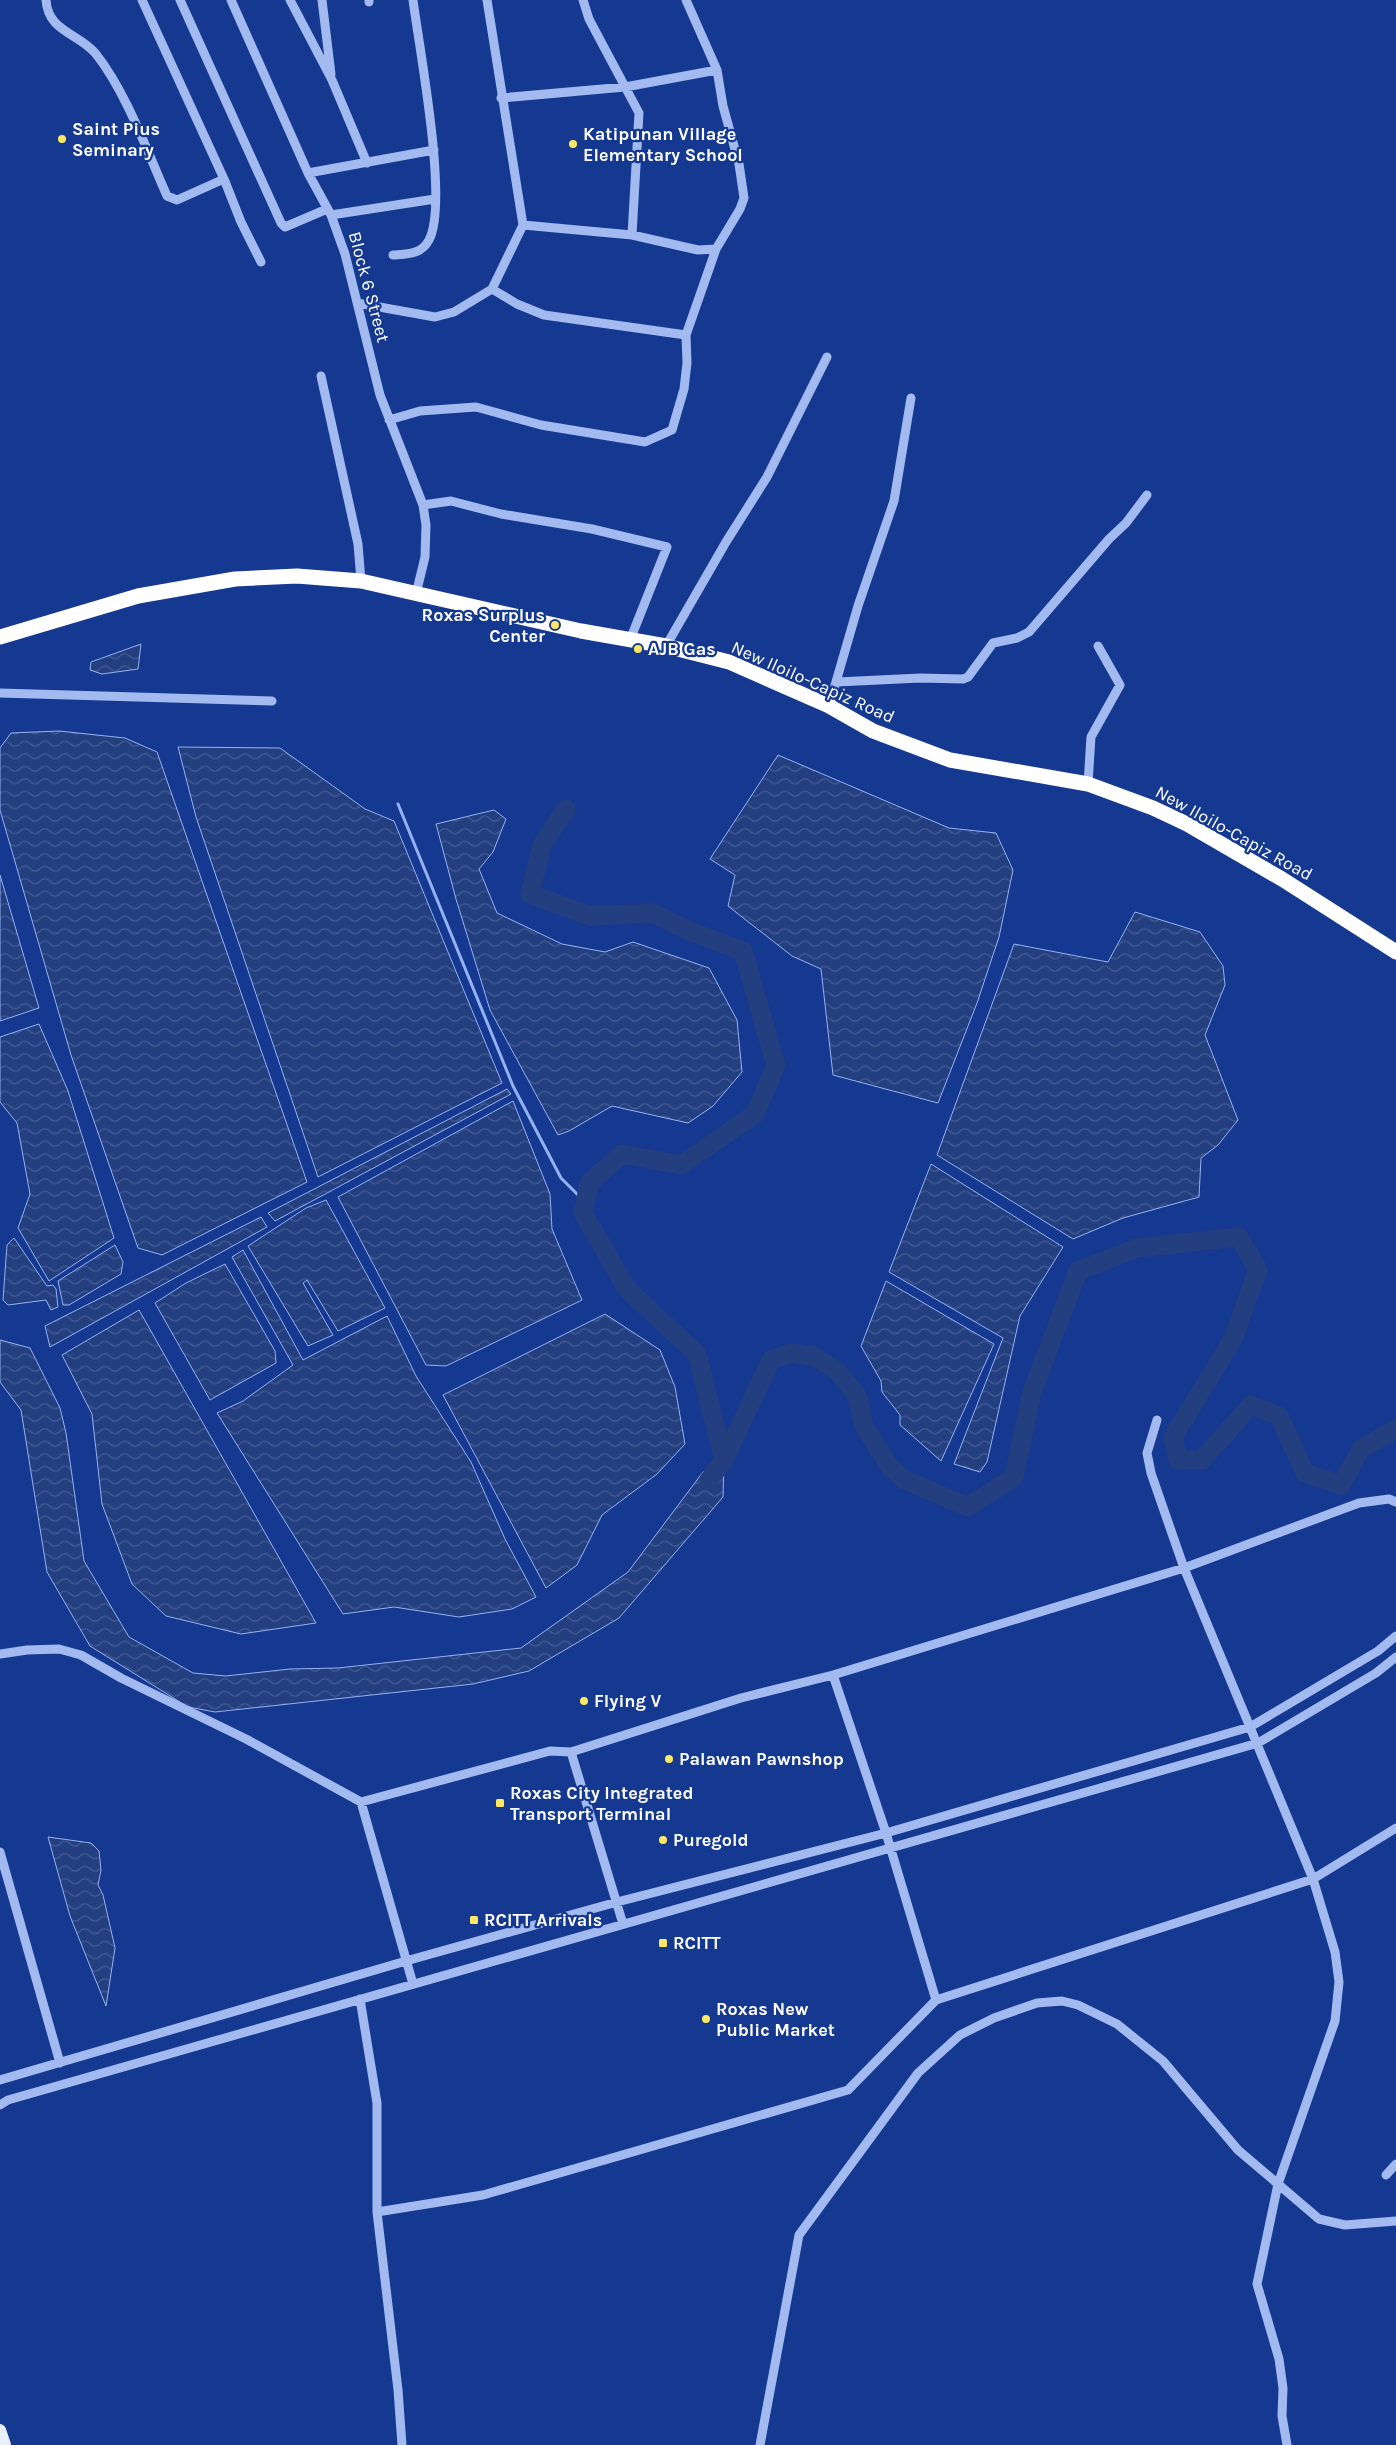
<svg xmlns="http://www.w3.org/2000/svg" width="1396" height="2445" font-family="Karla,sans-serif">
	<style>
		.water { fill: url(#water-waves); stroke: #94b2f3 }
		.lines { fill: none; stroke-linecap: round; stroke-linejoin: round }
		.stream { stroke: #94b2f3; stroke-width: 3 }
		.river { stroke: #243f80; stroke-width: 19 }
		.minor { stroke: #a2baf0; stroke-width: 9 }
		.major { stroke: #ebf0ff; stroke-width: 12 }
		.highway { stroke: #fff; stroke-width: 15 }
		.poi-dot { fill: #ffe861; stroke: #153990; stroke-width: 2 }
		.labels { text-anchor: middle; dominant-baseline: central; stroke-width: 4.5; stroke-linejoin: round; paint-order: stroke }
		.poi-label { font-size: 18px; font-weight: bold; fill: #fff; stroke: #153990; text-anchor: start }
		.street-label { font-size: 18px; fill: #fff; stroke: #153990 }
	</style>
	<defs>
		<pattern id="water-waves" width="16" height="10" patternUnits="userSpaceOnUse" patternTransform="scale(1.25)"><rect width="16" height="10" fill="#243f80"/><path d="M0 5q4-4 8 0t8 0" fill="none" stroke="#455c93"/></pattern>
	</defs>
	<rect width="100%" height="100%" fill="#153990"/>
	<path class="water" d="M141,644l-3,25 -36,5 -12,-4 1,-8z
		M59,731l66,7 32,14 150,430 -145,73 -24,-7 -67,-193 -71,-245v-62l11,-15z
		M178,747l102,1 85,61 29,12 108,262 -184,94 -122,-360z
		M778,755l171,73 47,5 17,37 -14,67 -22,66 -39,100 -105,-28 -12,-106 -29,-13 -64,-50 7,-31 -25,-16z
		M494,810l12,9 -13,33 -14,17 18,44 65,31 43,8 28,-10 76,26 28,52 5,52 -29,34 -25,17 -76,-17 -43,25 -11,4 -68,-125 -34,-111 -20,-75z
		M0,875l39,133 -39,13z
		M1135,912l65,20 23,34 2,19 -20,50 33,85 -20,25 -17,13 -2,39 -76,21 -50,21 -136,-84 77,-211 94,18z
		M39,1024l29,67 46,147 -65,43 -31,-53 12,-34 -13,-71 -17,-21v-65z
		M507,1089l4,5 -236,127 -7,-8z
		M513,1101l37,93 2,35 30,71 -136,66 -20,-1 -88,-168z
		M931,1164l132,83 -43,69 -33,146 -7,10 -26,-8 49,-126 -114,-66z
		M326,1200l59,108 -47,23 -31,-51 -4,3 30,52 -25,11 -60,-100 58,-38z
		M261,1217l6,10 -217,120 -5,-21z
		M14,1238l33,48 6,-1 3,4 2,18 -7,3 -5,-10 -38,5 -5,-5 4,-55z
		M115,1245l8,17 -2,12 -52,31h-6l-5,-24z
		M243,1250l60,110 84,-44 29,60 55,86 34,77 31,58 -24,12 -53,8 -65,-10 -51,7 -126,-201 26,-12 50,-36 -61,-108z
		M225,1264l50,87 1,12 -66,37 -55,-97 31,-20z
		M886,1281l108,63 -53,117 -41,-36v-10l-18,-23 -1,-11 -20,-35z
		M139,1310l177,313 -75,11 -75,-18 -34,-32 -30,-80 -10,-90 -30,-59z
		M605,1314l55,36 15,37 10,57 -28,30 -55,41 -25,50 -31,23 -103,-193z
		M0,1340l30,8 30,60 6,25 18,128 45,76 64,36 33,3 64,-7 48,-1 183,-20 107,-76 75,-100 21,-12 -1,37 -104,121 -90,53 -56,13 -258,28 -27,-5 -98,-61 -43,-74 -26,-162 -21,-28z
		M48,1837l43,6 8,8 2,19 -3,15 5,10 12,53 -9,58 -36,-90z"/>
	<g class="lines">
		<path class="stream" d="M398,804l115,282 48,92 24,24"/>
		<path class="river" d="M566,809l-24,36 -12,49 60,22 63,-3 36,18 54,20 33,114 -21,49 -74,51 -59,-11 -33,29 -6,30 44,76 70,65 27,106
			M709,1480l15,-20 47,-100 20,-7 22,3 24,15 20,24 7,31 26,41 15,13 63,27 46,-30 18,-85 46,-121 59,-23 102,-11 19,33 -25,69 -60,98 5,23h24l49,-55 28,11 26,57 36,12 20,-36 35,-20"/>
		<path class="minor" d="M46,0c2,32 33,33 50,54 30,38 51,97 71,142l10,4 47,-21 -82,-179
			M180,0l101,223 4,4 42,-18
			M231,0l77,173 23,42 14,39 35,141 43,110 3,20 -1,32 -9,37
			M290,0l42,80 35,83
			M322,0l9,74
			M369,0v2
			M583,0l6,19 50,94 -7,122
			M501,98l124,-11 92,-17
			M308,173l126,-23
			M224,179l17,43 20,40
			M331,215l104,-16
			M523,225l109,10 66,15 18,-1
			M393,255c14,-1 28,0 36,-15 20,-37 -10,-193 -16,-240
			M492,289l25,15 27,11 142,20
			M357,303l78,14 19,-5 38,-23 31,-64 -36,-225
			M321,376l37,168 3,37
			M389,420l31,-9 56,-4 65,18 104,17 27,-12 12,-41 3,-26 -1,-28 30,-86 24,-40 4,-11 -5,-34 -16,-58 -6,-36 -31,-70
			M423,505l28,-4 50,13 91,15 75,18 -37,93
			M666,646l60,-104 41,-65 60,-120
			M837,682l83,-4 43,1 5,-2 25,-34 24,-5 12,-6 80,-93 17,-16 21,-28
			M0,693l272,8
			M829,706l29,-100 36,-105 17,-103
			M1088,784l3,-47 29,-52 -22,-39
			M1157,1420l-10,33 4,20 33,95 129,311 22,73 4,30 -4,39 -57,163 -21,100 22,75 4,29 -1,28 5,29
			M0,1654l27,-4 32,-1 22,6 40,23 125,61 115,63 52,182
			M833,1675l53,158 50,167
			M571,1752l52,172
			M361,1802l189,-51 21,1 170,-54 92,-23 351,-107 175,-65 30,-4 7,3
			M0,1852l60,211
			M360,1999l17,104v109l21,178 4,55
			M0,2080l406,-119 211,-59 269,-69 364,-106 128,-76 18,-15
			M0,2105l8,-5 1250,-357 118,-70 20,-16
			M1386,2175l10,-11
			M377,2212l106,-17 365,-105 88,-90 377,-121 83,-51
			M760,2445l39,-210 119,-162 42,-38 34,-17 43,-15 25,-2 16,4 39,19 46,37 75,89 81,69 26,6 51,-4"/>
		<path class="major" d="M0,2430l5,15"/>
		<path class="highway" d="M0,637l138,-41 97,-17 62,-3 64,5 220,50 85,15 63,16 100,44 44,25 77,29 138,24 65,24 34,16 95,55 114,73"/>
	</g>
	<g class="poi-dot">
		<circle cx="62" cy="139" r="5"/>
		<circle cx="573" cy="144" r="5"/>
		<circle cx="555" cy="625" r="5"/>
		<circle cx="638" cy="649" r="5"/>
		<circle cx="584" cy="1701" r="5"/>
		<circle cx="669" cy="1759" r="5"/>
		<rect x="495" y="1798" width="10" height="10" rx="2.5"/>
		<circle cx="663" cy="1840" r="5"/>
		<rect x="469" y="1915" width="10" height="10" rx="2.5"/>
		<rect x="658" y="1938" width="10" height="10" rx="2.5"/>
		<circle cx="706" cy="2019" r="5"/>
	</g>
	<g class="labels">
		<g class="poi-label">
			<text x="72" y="129">Saint Pius<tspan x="72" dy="21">Seminary</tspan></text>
			<text x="583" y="134">Katipunan Village<tspan x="583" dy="21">Elementary School</tspan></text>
			<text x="545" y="615" text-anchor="end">Roxas Surplus<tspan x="545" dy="21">Center</tspan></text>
			<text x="648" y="649">AJB Gas</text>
			<text x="594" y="1701">Flying V</text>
			<text x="679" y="1759">Palawan Pawnshop</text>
			<text x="510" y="1793">Roxas City Integrated<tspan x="510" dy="21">Transport Terminal</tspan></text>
			<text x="673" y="1840">Puregold</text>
			<text x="484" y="1920">RCITT Arrivals</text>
			<text x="673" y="1943">RCITT</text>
			<text x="716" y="2009">Roxas New<tspan x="716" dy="21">Public Market</tspan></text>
		</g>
		<g class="street-label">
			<text transform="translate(369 287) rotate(75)">Block 6 Street</text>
			<text transform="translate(813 682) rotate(24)">New Iloilo-Capiz Road</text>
			<text transform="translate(1234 833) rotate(29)">New Iloilo-Capiz Road</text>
		</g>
	</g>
</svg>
